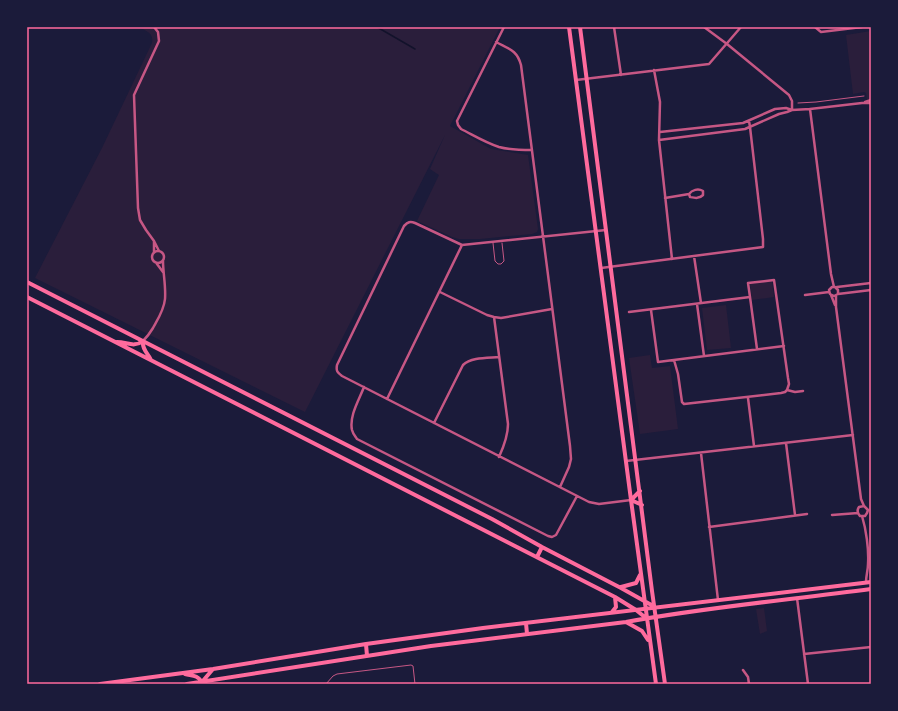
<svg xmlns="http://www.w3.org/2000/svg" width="898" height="711" font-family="'Asap Condensed',sans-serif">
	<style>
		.green { fill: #2a1e3b }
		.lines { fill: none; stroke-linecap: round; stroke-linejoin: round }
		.stream { stroke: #12122b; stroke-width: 1.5 }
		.service { stroke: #c65784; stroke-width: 1 }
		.minor { stroke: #c65784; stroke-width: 2.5 }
		.trunk { stroke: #ff6b9d; stroke-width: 4 }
		.neatline { fill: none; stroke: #ff6b9d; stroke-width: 1.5 }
	</style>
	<rect width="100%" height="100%" fill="#1b1b3a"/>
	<path class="green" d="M139,27h361l-50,99 41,23 37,6 10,74 -1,3 -5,2 -52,5h-21l-7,-2 -35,-16 22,-46 -9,-6 15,-34 -140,277 -270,-134 67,-130 50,-105c2,-10 -6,-12 -13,-16z
		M871,31v67l-4,2 -1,-7 -2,-1 -11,2 -7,-59z
		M772,281l2,16 -22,3 -2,-16z
		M726,305l5,43 -24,2 -5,-42z
		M650,355l2,13 18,-2 8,63 -38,5 -11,-76z
		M764,608l3,23 -7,3 -4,-25z"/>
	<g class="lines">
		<path class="stream" d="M377,27l38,22"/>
		<path class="service" d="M798,103l18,-1 48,-6
			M493,243l2,18 3,3h3l3,-3 -2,-18
			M326,684l7,-8 4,-2 74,-9 2,1 2,18"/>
		<path class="minor" d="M154,27l4,5 1,9 -25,54 4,113 2,12 6,10 8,11 5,10
			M504,27l-47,94 1,4 3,4c12,6 25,14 38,18 11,3 22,3 33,3
			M614,27l7,48
			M704,27l23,17 62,51 3,6v9l18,-1 52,-6h9
			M815,27l6,5 41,-5
			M496,42c13,7 21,8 25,23l49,381 1,13 -2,8 -9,20
			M654,70l6,32 -1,38 13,119
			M576,80l133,-16 32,-37
			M865,102l6,-2
			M810,109l21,165 3,13
			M659,140l86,-11 34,-15 8,-2 5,-2 -6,-2 -11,1 -32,14 -83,9
			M665,198l24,-4c3,-4 9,-6 14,-3v4c-4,4 -8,3 -13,2l-1,-3
			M606,230l-144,15 -47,-22c-5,-2 -7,-1 -11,3l-67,139c-1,6 0,7 5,11l247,126 10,2 32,-4
			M152 257a6 6 0 1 1 12 0a6 6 0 1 1-12 0Z
			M154,252v-11
			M694,256l7,47
			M157,264l6,8
			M601,268l162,-21v-8l-13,-112 -1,-6
			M837,287l34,-4
			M440,292l47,23 7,2 7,1 51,-9
			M838,294l33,-4
			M805,295l24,-3
			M831,295l4,10
			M836,295l-2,1 -4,-2 -1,-4 3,-3h3l3,3v4l-2,1v12l25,192 3,7 4,4 -1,3 -2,3h-5c-3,-3 -3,-6 -1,-9l5,-1
			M750,297l7,52
			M697,304l7,52
			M651,310l7,52 126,-16
			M629,312l121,-15 -2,-14 26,-3 14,98 1,6 -2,6
			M494,317l14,107c0,12 -4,22 -9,33
			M143,341c4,-4 7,-8 10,-13 5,-9 11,-18 12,-29 1,-13 -2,-26 -2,-38
			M674,360l4,14 4,28 2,2 97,-11 4,-1 2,-2 8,2 8,-1
			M364,387c-5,13 -15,29 -12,43 1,4 3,6 5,9l191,97 4,1 4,-2 21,-39
			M748,398l6,48
			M387,399l75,-154
			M434,423l29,-58c8,-8 25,-7 36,-8
			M786,443l9,72
			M701,453l17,147
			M626,461l227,-26
			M832,515l26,-2
			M862,516c4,13 7,33 6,48 0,6 -2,12 -2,18
			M709,527l98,-13
			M797,598l11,86
			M804,654l67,-7
			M743,670l5,7 1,7"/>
		<path class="trunk" d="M569,27l62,473 25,184
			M580,27l72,564 13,93
			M27,282l465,237 50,28 79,41 34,19
			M27,297l588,300 21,13 10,8
			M143,341c-1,9 5,12 8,19
			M117,342c10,0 17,6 26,-1
			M631,500l9,-9
			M631,500l11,5
			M537,557l5,-10
			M621,587l15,-4 4,-8
			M612,612l4,-5 -1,-10
			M626,622l16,9 6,9
			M526,623l1,11
			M366,644l1,12
			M185,674c8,2 12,1 17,8
			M202,682l11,-13
			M100,684l113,-15 153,-25 117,-16 388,-46
			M187,684l244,-38 195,-24c81,-15 163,-22 245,-33"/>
	</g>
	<rect width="898" height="711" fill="none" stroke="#1b1b3a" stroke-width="56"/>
	<rect x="28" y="28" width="842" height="655" class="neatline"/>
</svg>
